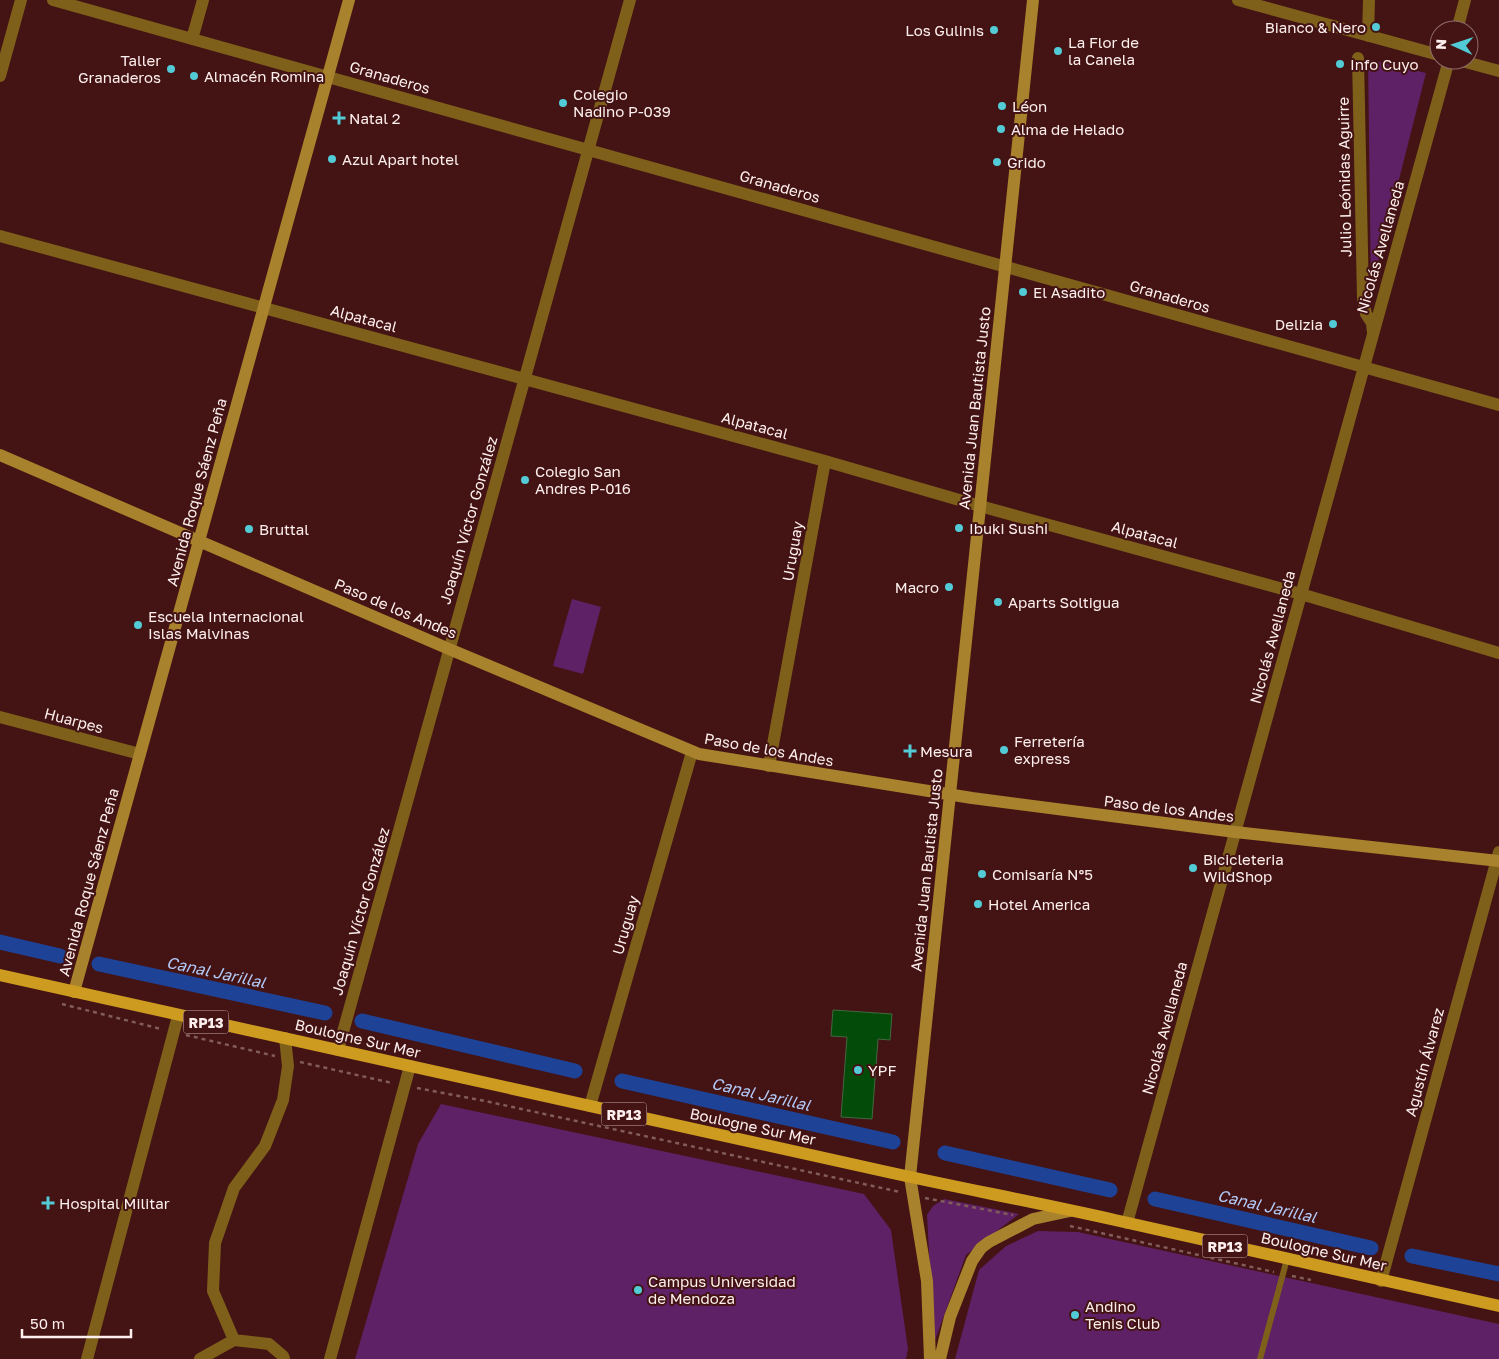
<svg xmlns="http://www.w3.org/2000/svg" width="1499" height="1359" font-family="'Golos Text',sans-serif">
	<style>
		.green { fill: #5f2165 }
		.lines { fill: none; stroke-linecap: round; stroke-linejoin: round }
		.canal { stroke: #1e4296; stroke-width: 15 }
		.building { fill: #024b09; stroke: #426841 }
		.path { stroke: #815c5b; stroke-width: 2.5; stroke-dasharray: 4 4; stroke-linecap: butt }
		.lane { stroke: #7e601b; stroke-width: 6 }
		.street { stroke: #7e601b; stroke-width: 12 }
		.secondary { stroke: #a8822c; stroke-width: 12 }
		.primary { stroke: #cd9b20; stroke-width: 12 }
		.poi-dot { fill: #52cbd7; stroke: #441313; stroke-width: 2 }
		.labels { text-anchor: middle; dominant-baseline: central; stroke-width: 4; stroke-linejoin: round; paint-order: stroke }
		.shield { fill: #441313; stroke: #c6adac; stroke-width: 1 }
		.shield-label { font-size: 14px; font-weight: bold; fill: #fdefee }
		.poi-label { font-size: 15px; fill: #fdefee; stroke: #441313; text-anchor: start }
		.street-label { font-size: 15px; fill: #fdefee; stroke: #441313 }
		.water-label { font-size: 16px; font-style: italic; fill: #b1c9f7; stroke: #441313 }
	</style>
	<rect width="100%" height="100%" fill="#441313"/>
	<path class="green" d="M1368,59l58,14 -55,217z
		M572,599l29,8 -18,67 -30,-8z
		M441,1104l423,90 27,36 17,119 -2,10h-551l63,-215z
		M944,1199l75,15 -53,41 -32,88 -7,-128 6,-9z
		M1038,1231l40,1 421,92v35h-544l24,-89 27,-24z"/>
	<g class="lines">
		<path class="canal" d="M0,942l60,14
			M99,964l226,49
			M362,1021l213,50
			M622,1081l271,61
			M945,1153l165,37
			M1155,1199l216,49
			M1412,1256l87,18"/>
	</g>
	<path class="building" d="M833,1010l59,4 -2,26 -12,-1 -6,80 -31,-2 6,-80 -16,-1z"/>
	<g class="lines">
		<path class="path" d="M62,1004l99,25
			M186,1035l89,21
			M300,1062l92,21
			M417,1088l68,13 415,91
			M925,1198l88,17
			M1070,1226l204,46
			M1292,1276l19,4"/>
		<path class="lane" d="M1260,1359l27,-100"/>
		<path class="street" d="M53,0l1446,405
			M1238,0l201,55
			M1457,30l8,-30
			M1368,36l1,-36
			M192,39l11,-39
			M1358,58l5,240 3,16 6,9 1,10
			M1458,60l41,11
			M0,76l21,-76
			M0,236l825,225 155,45 321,88 198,59
			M0,717l140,37
			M769,766l56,-305
			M338,1050l292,-1050
			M590,1106l102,-354
			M1127,1223l322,-1163
			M1381,1281l118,-429
			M234,1340l-21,-49 2,-48 19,-55 31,-42 18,-46 5,-34 -3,-28
			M87,1359l91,-343
			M200,1359l34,-19 35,4 14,12 1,3
			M330,1359l80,-293"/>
		<path class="secondary" d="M0,455l449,194 250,105 273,44 263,34 264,29
			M74,992l275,-992
			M930,1359l-3,-78 -17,-104 123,-1177
			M940,1359l10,-42 22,-56 9,-13 8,-6 44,-23 37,-8"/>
		<path class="primary" d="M0,975c291,65 582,130 874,194 80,18 161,33 241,51 128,29 256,58 384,86"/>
	</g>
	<g class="poi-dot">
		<circle cx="1376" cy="27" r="5"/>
		<circle cx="994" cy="30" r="5"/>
		<circle cx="1058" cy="51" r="5"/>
		<circle cx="1340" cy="64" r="5"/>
		<circle cx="171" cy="69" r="5"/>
		<circle cx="194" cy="76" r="5"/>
		<circle cx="563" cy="103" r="5"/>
		<circle cx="1002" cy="106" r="5"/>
		<path d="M336.5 110.5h5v5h5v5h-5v5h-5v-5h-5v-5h5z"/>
		<circle cx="1001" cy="129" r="5"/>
		<circle cx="332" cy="159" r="5"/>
		<circle cx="997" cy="162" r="5"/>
		<circle cx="1023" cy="292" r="5"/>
		<circle cx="1333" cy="324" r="5"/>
		<circle cx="525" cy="480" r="5"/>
		<circle cx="959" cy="528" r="5"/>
		<circle cx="249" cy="529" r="5"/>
		<circle cx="949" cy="587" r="5"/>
		<circle cx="998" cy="602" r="5"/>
		<circle cx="138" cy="625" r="5"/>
		<circle cx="1004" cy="750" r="5"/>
		<path d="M907.5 743.5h5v5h5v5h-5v5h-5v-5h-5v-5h5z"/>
		<circle cx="1193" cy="868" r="5"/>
		<circle cx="982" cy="874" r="5"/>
		<circle cx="978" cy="904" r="5"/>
		<circle cx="858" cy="1070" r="5"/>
		<path d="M45.5 1195.5h5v5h5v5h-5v5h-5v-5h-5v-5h5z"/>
		<circle cx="638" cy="1290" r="5"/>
		<circle cx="1075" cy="1315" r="5"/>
	</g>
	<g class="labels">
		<g class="shield">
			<rect x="183.5" y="1010.5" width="45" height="23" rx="4"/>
			<rect x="601.5" y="1102.5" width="45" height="23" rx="4"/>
			<rect x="1202.5" y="1234.5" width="45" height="23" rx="4"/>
		</g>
		<g class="shield-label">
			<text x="206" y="1022">RP13</text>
			<text x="624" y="1114">RP13</text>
			<text x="1225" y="1246">RP13</text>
		</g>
		<g class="poi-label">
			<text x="1366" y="27" text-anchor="end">Bianco &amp; Nero</text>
			<text x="984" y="30" text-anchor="end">Los Gulinis</text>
			<text x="1068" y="42">La Flor de<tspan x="1068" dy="17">la Canela</tspan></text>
			<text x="161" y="60" text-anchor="end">Taller<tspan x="161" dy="17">Granaderos</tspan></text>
			<text x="1350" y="64">Info Cuyo</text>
			<text x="204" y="76">Almacén Romina</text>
			<text x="573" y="94">Colegio<tspan x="573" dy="17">Nadino P-039</tspan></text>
			<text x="1012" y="106">Léon</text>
			<text x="349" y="118">Natal 2</text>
			<text x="1011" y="129">Alma de Helado</text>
			<text x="342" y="159">Azul Apart hotel</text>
			<text x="1007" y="162">Grido</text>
			<text x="1033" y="292">El Asadito</text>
			<text x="1323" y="324" text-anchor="end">Delizia</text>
			<text x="535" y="471">Colegio San<tspan x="535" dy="17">Andres P-016</tspan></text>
			<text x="969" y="528">Ibuki Sushi</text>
			<text x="259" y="529">Bruttal</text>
			<text x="939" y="587" text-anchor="end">Macro</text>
			<text x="1008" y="602">Aparts Soltigua</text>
			<text x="148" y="616">Escuela Internacional<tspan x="148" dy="17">Islas Malvinas</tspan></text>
			<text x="1014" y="741">Ferretería<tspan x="1014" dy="17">express</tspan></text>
			<text x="920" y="751">Mesura</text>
			<text x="1203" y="859">Bicicleteria<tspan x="1203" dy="17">WildShop</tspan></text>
			<text x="992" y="874">Comisaría N°5</text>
			<text x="988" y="904">Hotel America</text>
			<text x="868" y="1070">YPF</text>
			<text x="59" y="1203">Hospital Militar</text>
			<text x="648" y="1281">Campus Universidad<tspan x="648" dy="17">de Mendoza</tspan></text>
			<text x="1085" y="1306">Andino<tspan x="1085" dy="17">Tenis Club</tspan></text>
		</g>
		<g class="street-label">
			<text transform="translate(390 77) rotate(16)">Granaderos</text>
			<text transform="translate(1344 177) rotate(-91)">Julio Leónidas Aguirre</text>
			<text transform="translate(780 186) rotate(16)">Granaderos</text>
			<text transform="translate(1380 247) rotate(-74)">Nicolás Avellaneda</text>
			<text transform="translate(1170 296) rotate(16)">Granaderos</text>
			<text transform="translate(364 318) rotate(15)">Alpatacal</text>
			<text transform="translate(974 408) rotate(-84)">Avenida Juan Bautista Justo</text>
			<text transform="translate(755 425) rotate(15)">Alpatacal</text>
			<text transform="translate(196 492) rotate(-75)">Avenida Roque Sáenz Peña</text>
			<text transform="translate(468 520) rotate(-74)">Joaquín Víctor González</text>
			<text transform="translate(1145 534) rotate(15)">Alpatacal</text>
			<text transform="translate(792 551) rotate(-80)">Uruguay</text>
			<text transform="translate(396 608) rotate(23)">Paso de los Andes</text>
			<text transform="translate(1272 637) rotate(-75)">Nicolás Avellaneda</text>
			<text transform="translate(74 720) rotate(15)">Huarpes</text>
			<text transform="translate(769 749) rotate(10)">Paso de los Andes</text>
			<text transform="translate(1169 808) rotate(7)">Paso de los Andes</text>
			<text transform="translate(926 870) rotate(-84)">Avenida Juan Bautista Justo</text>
			<text transform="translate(88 882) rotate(-75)">Avenida Roque Sáenz Peña</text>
			<text transform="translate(360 911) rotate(-74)">Joaquín Víctor González</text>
			<text transform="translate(625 925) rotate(-74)">Uruguay</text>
			<text transform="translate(1164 1028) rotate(-75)">Nicolás Avellaneda</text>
			<text transform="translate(358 1038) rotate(13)">Boulogne Sur Mer</text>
			<text transform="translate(1424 1062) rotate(-75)">Agustín Álvarez</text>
			<text transform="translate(753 1126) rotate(12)">Boulogne Sur Mer</text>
			<text transform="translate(1324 1251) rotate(13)">Boulogne Sur Mer</text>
		</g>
		<g class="water-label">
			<text transform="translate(216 972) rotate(12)">Canal Jarillal</text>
			<text transform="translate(761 1094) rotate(13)">Canal Jarillal</text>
			<text transform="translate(1267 1206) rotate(13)">Canal Jarillal</text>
		</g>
	</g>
	<g transform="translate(1454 45) rotate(273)"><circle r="24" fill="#441313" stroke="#8e6b6b"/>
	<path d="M0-4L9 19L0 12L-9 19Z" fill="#52cbd7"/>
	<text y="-8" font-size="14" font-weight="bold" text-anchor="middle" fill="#fdefee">N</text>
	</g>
	<path d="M22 1329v8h109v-8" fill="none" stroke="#fdefee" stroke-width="2.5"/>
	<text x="30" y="1329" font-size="15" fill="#fdefee" stroke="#441313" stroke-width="4" paint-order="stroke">50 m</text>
</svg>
